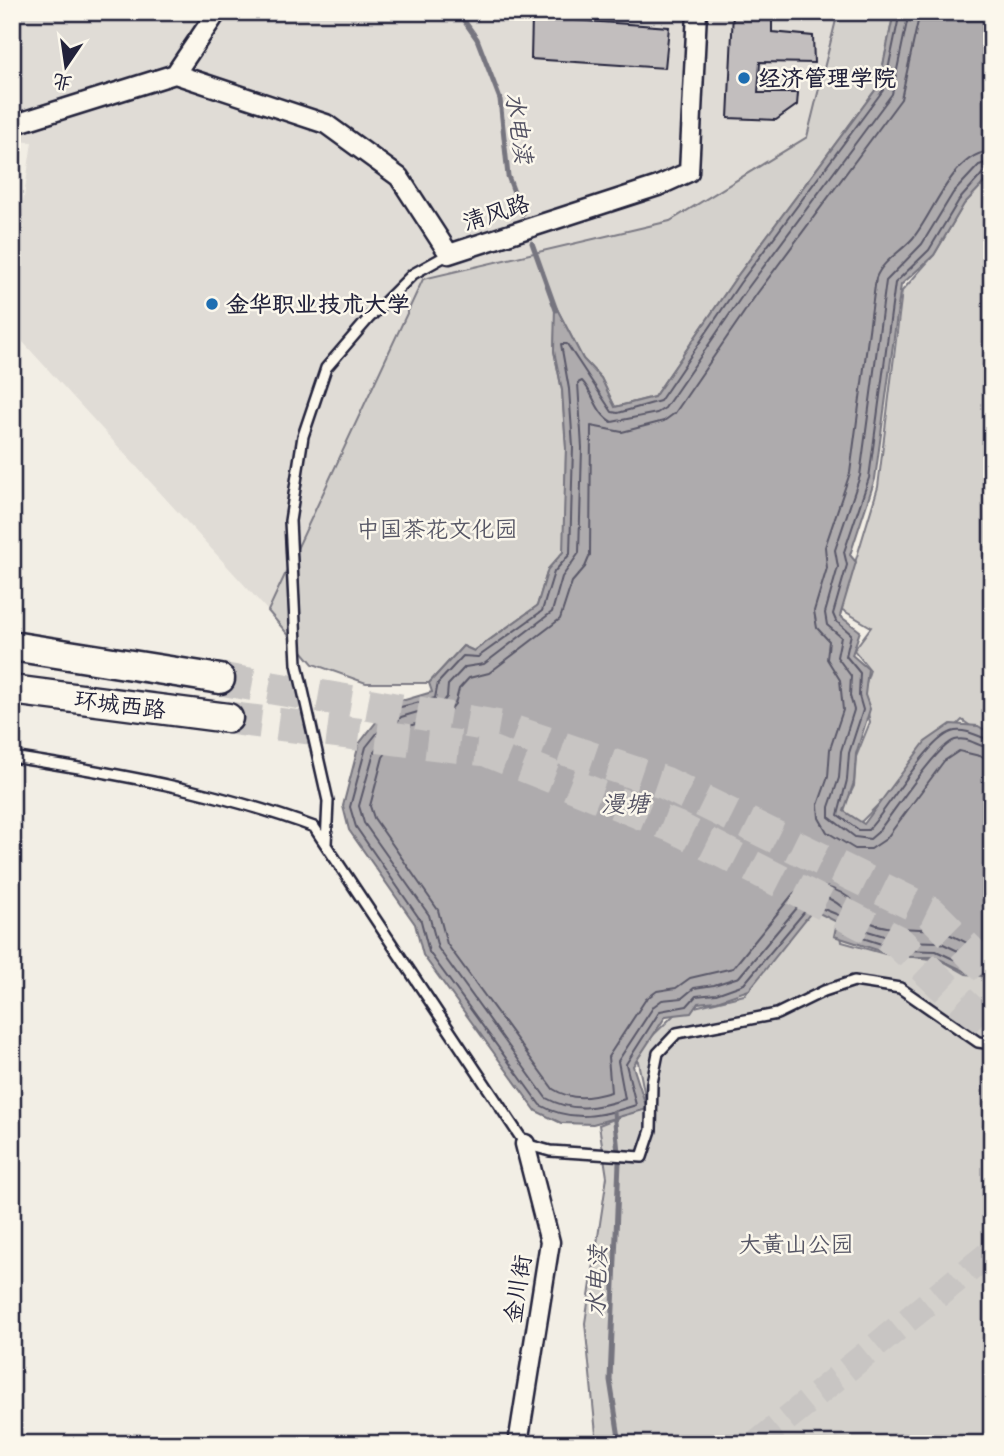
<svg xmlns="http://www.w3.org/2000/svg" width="1004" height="1456" font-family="'Comic Neue','LXGW WenKai TC',sans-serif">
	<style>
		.built { fill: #e0dcd6 }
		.green { fill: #d4d1cc; stroke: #7b7a84; stroke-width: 2 }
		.water { fill: #aeabad; stroke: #76747f; stroke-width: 2 }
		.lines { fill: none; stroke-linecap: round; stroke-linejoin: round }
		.shore { stroke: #5a5969; stroke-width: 2 }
		.stream { stroke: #76747f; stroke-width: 5 }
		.building { fill: #c2bebe; stroke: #22223b; stroke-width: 2 }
		.secondary-tunnel { stroke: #c8c5c3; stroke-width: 26; stroke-dasharray: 26 13; stroke-linecap: butt }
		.highway-tunnel { stroke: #c8c5c3; stroke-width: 33; stroke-dasharray: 33 17; stroke-linecap: butt }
		.lane-casing { stroke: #22223b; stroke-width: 14 }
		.street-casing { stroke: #22223b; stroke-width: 23 }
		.primary-casing { stroke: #22223b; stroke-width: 33 }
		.lane { stroke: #fbf7ec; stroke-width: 9 }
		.street { stroke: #fbf7ec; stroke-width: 18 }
		.primary { stroke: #fbf7ec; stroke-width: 28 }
		.poi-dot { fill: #1f6fb2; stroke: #fbf7ec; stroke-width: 2.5 }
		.labels { text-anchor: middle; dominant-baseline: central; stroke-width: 5; stroke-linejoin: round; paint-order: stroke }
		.poi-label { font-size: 23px; font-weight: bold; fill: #22223b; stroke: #fbf7ec; text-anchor: start }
		.street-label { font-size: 23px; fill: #22223b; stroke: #fbf7ec }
		.park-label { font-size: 23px; fill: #575766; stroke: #fbf7ec }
		.water-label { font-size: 24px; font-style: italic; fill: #535263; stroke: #fbf7ec }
	</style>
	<rect width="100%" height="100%" fill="#f2eee5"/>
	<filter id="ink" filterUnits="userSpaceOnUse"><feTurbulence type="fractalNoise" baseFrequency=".0143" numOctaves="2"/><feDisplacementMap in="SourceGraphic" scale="14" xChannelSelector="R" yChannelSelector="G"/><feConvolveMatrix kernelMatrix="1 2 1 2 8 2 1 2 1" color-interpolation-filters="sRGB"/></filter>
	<g filter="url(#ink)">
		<path class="built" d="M12,12h826l-31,125 -137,84 -247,58 -155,332 -256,-281v-52l20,-136 -20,-1z"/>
		<path class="green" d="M838,12h56l-15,73 -144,194 -81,118 -39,10 -14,-29 -18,-19 -27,-52 -2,44 8,39 4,58 -2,104 -16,17 -11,37 -63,45 -11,-5 -34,37h-63l-53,-19 -45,-53 155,-332 247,-58 137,-84z
			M992,174v567l-30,-21 -104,105 -18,-10 14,-29 2,-29 14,-35 -7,-30 7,-22 -16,-20 17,-23 -30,-18 37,-122 24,-196 32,-36 30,-51z
			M812,910l27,10 3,22 43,12 56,6 25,14 26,3v467h-395l-12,-121 22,-146 -8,-52 48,-19 -11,-54 42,-41 66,-16z"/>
		<path class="water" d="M894,12h98v162l-28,30 -30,51 -33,30 -26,194 -25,76 6,7 -16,54 20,15 -8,24 16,14 -3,26 5,14 -14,45 -2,28 -10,29 20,13 61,-82 26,-18 27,2 14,8v241l-17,1 -40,-19h-36l-65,-21 3,-14 -24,-12 -64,80 -32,11 -19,2 -7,10 -25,3 -33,50 14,43 -54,15 -32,-1 -25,-12 -113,-156 -8,-31 -66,-94 -6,-24 16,-62 36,-46 10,2 27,-8 -3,-9 34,-37 11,5 63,-45 11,-37 15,-17 3,-104 -4,-58 -8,-39 1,-46 28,54 18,19 14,29 39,-10 81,-118 144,-194z"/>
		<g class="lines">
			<path class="shore" d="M900,12l-16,77 -144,194 -80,118 -42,12 -6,-1 -45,-68h-6l8,45 4,58 -3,107 -16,18 -12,39 -64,46 -15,-1 -25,27 -3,15 -38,10 -31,39 -16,60 6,20 65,94 8,31 111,153c32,18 62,11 96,0l-10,-41 34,-53 27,-5 9,-10 20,-2 28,-10 67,-80 30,12 3,16 56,18 36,1 39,18h17
				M909,12l-17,82 -145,195 -82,119 -8,5 -45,9c-16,-8 -18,-29 -30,-41l-4,2 4,65 -3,105 -17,24 -10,35 -68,52 -19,3 -17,18 -1,12 -6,8 -40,12 -27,35 -15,54 5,17 65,92 9,33 108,150c27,15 51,10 79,1l-7,-38 36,-55 8,-6 20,-2 12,-10 20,-3 25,-8 68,-81c19,-4 44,12 47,31l47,14 38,1 38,18h15
				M920,12l-19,87 -145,196 -81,118 -11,8 -42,11 -31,-6 -1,129 -5,12 -13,15 -12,37 -71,54 -20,5 -10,11 -4,15 -8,10 -41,13 -23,30 -13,49 4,12 64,92 9,34 106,145c19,12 37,9 58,3l-3,-35 38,-58 11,-8 19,-3 14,-10 43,-10 60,-74c17,-17 47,-6 63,10 5,5 5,14 11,17 24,12 50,4 75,11 19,5 29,18 50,17
				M992,151c-39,1 -58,62 -79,87 -12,14 -31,23 -37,40l-26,195 -25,74 2,21 -13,43 3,17 12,13 -2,18 13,21 3,30 -13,39 -2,28 -10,28 1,13 8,14 28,17h16l15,-10 58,-78 15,-10 33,8
				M992,161l-13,4 -26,28 -31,51 -36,37 -26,195 -25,74 3,17 -13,46 2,12 14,12 -4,20 14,19 -1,20 4,14 -13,41 -2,27 -10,29v10l26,20 15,2 7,-6c15,-18 59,-87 78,-93 13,-4 24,8 37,8
				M992,170l-8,2 -25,28 -30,50 -34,33 -26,195 -25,74 3,13 -14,49 3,7 15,13 -5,22 14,17 -1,23 4,14 -14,43 -2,27 -9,35 21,15h9c20,-20 61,-95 87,-99 14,-2 24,7 37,9"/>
			<path class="stream" d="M458,12l19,27 23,60 8,77 14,38
				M532,243l24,67
				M614,1112l5,50 -9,218 10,64"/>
		</g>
		<path class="building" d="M733,12h39v20l41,4 1,27 -54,-1 -2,31h40l-1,12 -21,15 -48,-2z
			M532,17l137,10 -4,41 -134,-9z"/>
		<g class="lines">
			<path class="secondary-tunnel" d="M756,1444l236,-193"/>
			<path class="highway-tunnel" d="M220,679l280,48 165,56 266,130 61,61
				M228,718l258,32 189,77 223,115 94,90"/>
			<defs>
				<path id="lane" d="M12,757c102,16 205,34 302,70l211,317 25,7 92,6 9,-27 1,-47 6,-30 19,-20 100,-19 47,-23 30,-10 46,7 78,54 14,2
					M326,844l2,-43 -31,-137 -7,-143 13,-85 23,-68 43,-50 44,-44 36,-20"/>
				<path id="street" d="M175,74l151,50 73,53 50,77 209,-68 31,-14 8,-160
					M175,74l42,-62
					M12,125l163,-51
					M518,1444l32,-202 -25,-98"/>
				<path id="primary" d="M12,646l208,33
					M12,690l216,28"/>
			</defs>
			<use href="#lane" class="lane-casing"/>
			<use href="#street" class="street-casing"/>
			<use href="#primary" class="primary-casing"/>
			<use href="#lane" class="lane"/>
			<use href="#street" class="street"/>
			<use href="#primary" class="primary"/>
		</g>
	</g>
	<g class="poi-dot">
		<circle cx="744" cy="78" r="7"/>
		<circle cx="212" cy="304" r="7"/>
	</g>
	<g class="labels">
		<g class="poi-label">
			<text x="758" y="78">经济管理学院</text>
			<text x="226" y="304">金华职业技术大学</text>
		</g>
		<g class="street-label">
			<text transform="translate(496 213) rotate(-18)">清风路</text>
			<text transform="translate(120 705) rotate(7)">环城西路</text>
			<text transform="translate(518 1289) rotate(-81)">金川街</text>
		</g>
		<g class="park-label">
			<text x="437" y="529">中国茶花文化园</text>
			<text x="796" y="1244">大黄山公园</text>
		</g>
		<g class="water-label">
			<text transform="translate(519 128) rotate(82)">水电渎</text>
			<text x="625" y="804">漫塘</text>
			<text transform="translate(597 1281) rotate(-88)">水电渎</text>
		</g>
	</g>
	<rect width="1004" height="1456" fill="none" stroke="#fbf7ec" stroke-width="42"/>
	<rect x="21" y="21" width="962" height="1414" fill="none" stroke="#22223b" stroke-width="2.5" filter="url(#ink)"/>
	<g transform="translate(66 66) rotate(193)" stroke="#fbf7ec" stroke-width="5" paint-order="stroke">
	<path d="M0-5L12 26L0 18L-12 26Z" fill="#22223b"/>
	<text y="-10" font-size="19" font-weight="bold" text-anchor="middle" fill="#22223b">北</text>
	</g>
</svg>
